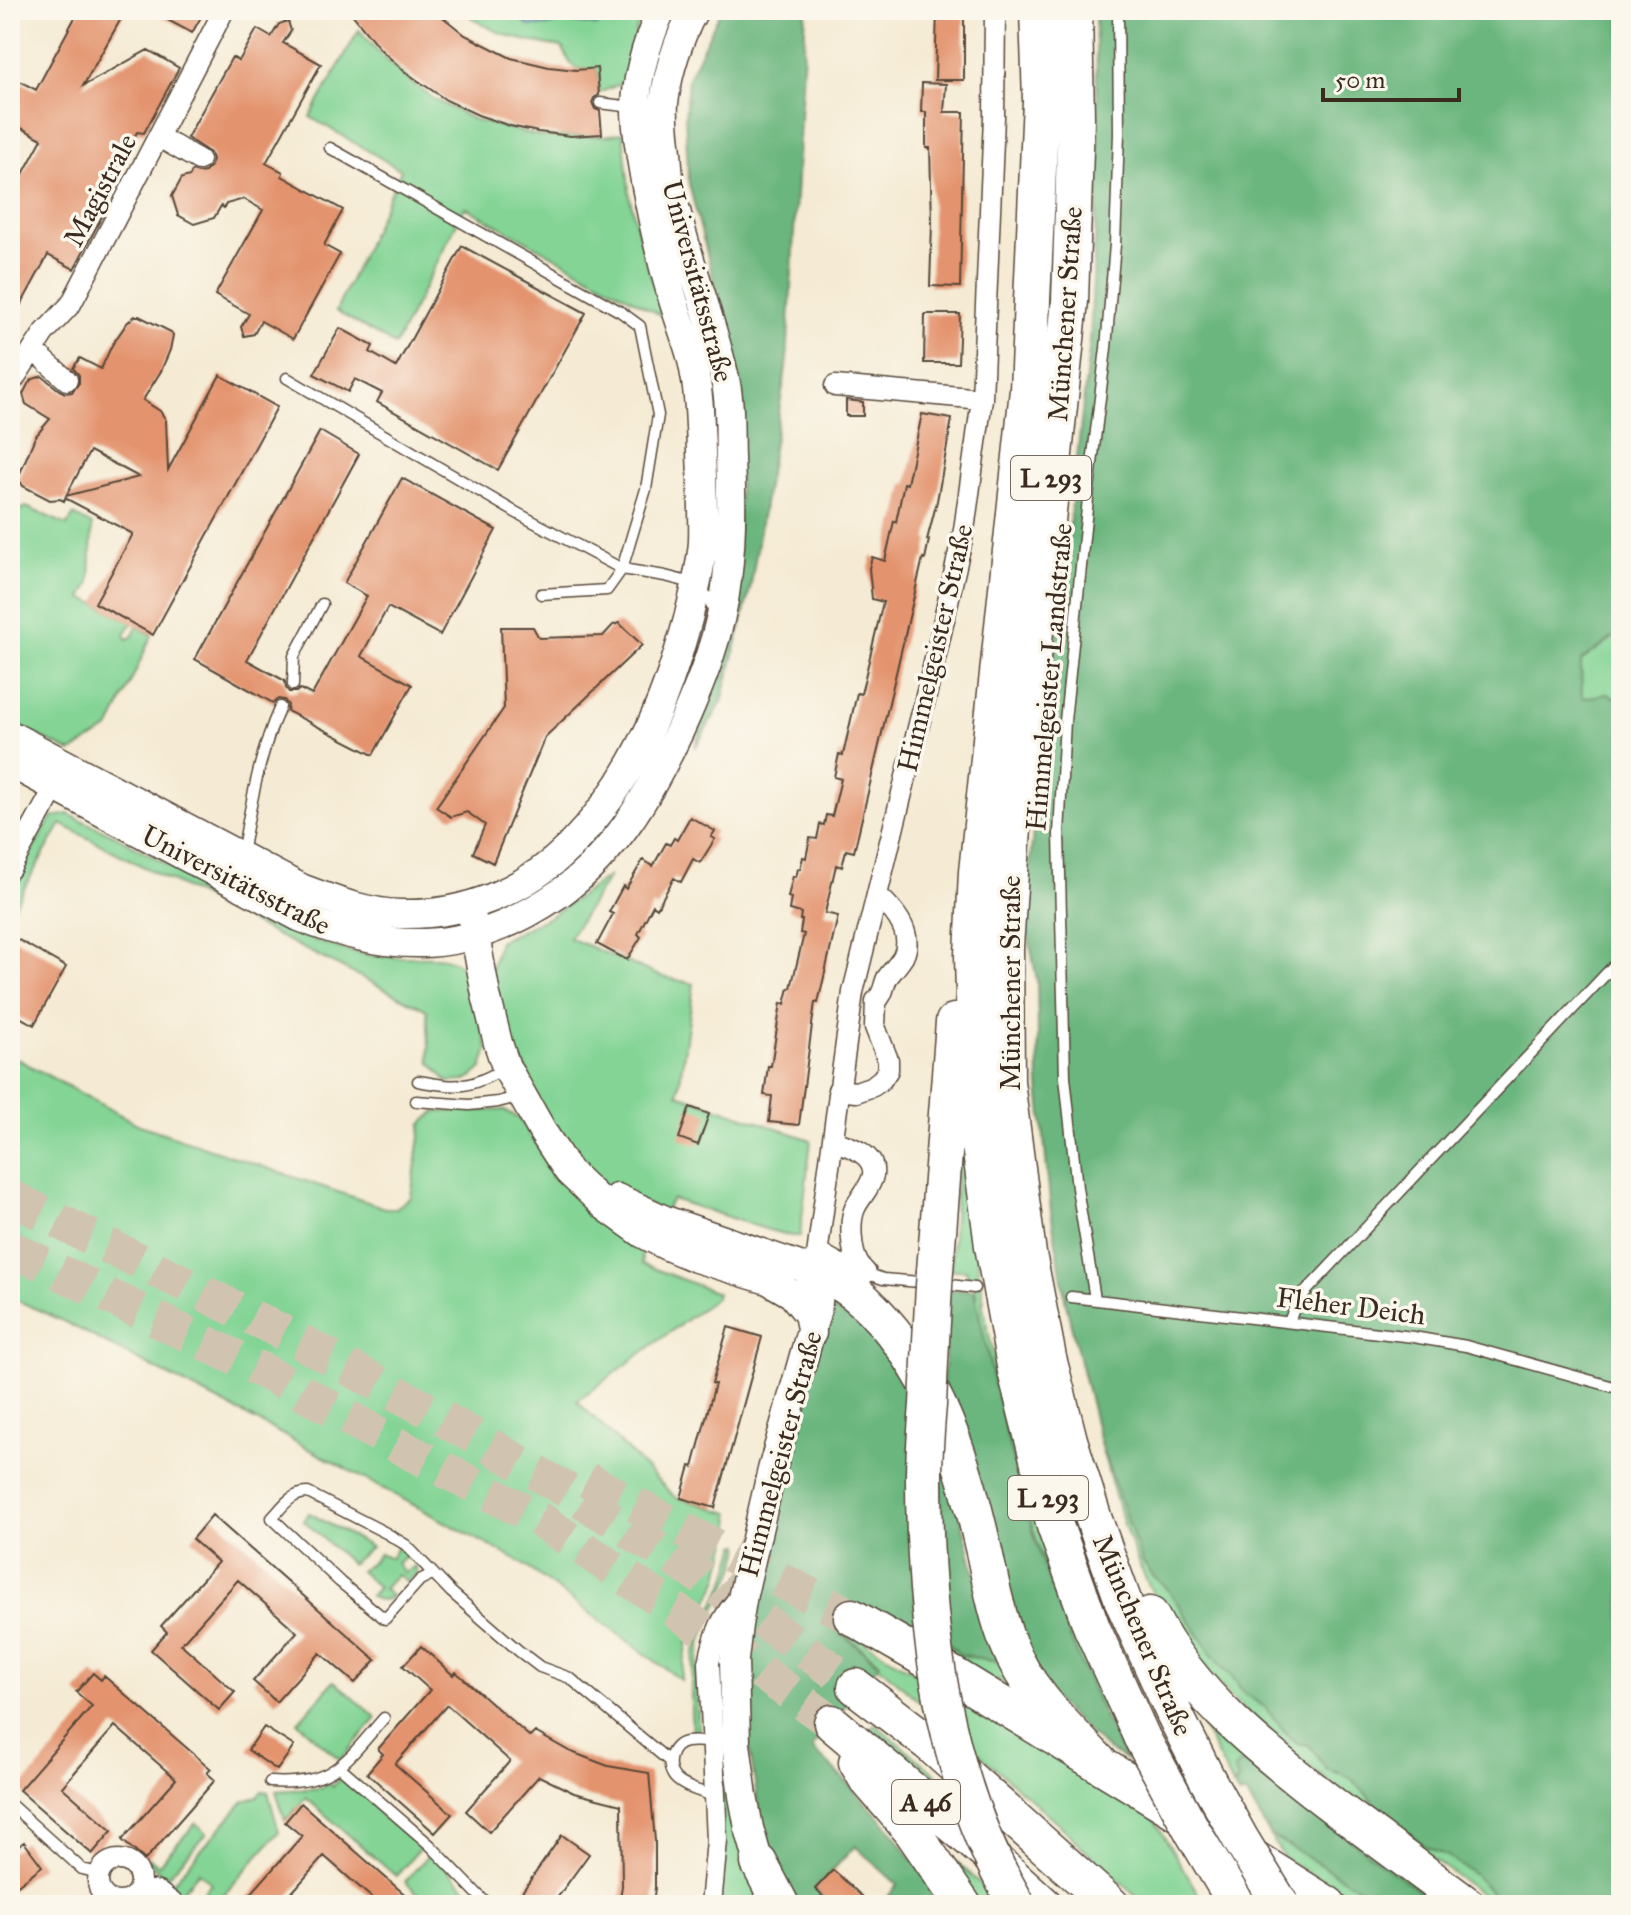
<svg xmlns="http://www.w3.org/2000/svg" width="1631" height="1915" font-family="'IM FELL Great Primer',serif">
	<style>
		.green { fill: #83d495; stroke: #5f7f5a; stroke-width: 2 }
		.forest { fill: #6ab67e; stroke: #52704e; stroke-width: 2 }
		.water { fill: #73ade3; stroke: #576c80; stroke-width: 2 }
		.building { fill: #e3936d; fill-rule: evenodd }
		.lines { fill: none; stroke-linecap: round; stroke-linejoin: round }
		.highway-tunnel { stroke: #d0c4b0; stroke-width: 36; stroke-dasharray: 36 18; stroke-linecap: butt }
		.lane-casing { stroke: #574739; stroke-width: 13 }
		.street-casing { stroke: #574739; stroke-width: 23 }
		.secondary-casing { stroke: #574739; stroke-width: 31 }
		.highway-casing { stroke: #574739; stroke-width: 39 }
		.lane { stroke: #fff; stroke-width: 10 }
		.street { stroke: #fff; stroke-width: 20 }
		.secondary { stroke: #fff; stroke-width: 28 }
		.highway { stroke: #fff; stroke-width: 36 }
		.highway-bridge-casing { stroke: #574739; stroke-width: 39; stroke-linecap: butt }
		.highway-bridge { stroke: #fff; stroke-width: 36 }
		.labels { text-anchor: middle; dominant-baseline: central; stroke-width: 7; stroke-linejoin: round; paint-order: stroke }
		.shield { fill: #fbf7ec; stroke: #75685c; stroke-width: 2 }
		.shield-label { font-size: 26px; font-weight: bold; fill: #3b2a1e }
		.street-label { font-size: 28px; fill: #3b2a1e; stroke: #fbf7ec }
	</style>
	<rect width="100%" height="100%" fill="#fbf7ec"/>
	<filter id="ink" filterUnits="userSpaceOnUse"><feTurbulence type="fractalNoise" baseFrequency=".0125" numOctaves="2"/><feDisplacementMap in="SourceGraphic" scale="16" xChannelSelector="R" yChannelSelector="G"/><feConvolveMatrix kernelMatrix="1 2 1 2 8 2 1 2 1" color-interpolation-filters="sRGB"/></filter>
	<filter id="wash" filterUnits="userSpaceOnUse"><feTurbulence type="fractalNoise" baseFrequency=".006" numOctaves="4" result="noise"/><feDisplacementMap in="SourceGraphic" scale="32" xChannelSelector="R" yChannelSelector="G"/><feGaussianBlur stdDeviation="1.8" result="paint"/><feColorMatrix in="noise" values="0 0 0 0 0 0 0 0 0 0 0 0 0 0 0 0 0 1.4 0 .05"/><feComposite in="paint" operator="in"/></filter>
	<g filter="url(#wash)">
		<rect width="100%" height="100%" fill="#f5ebd4"/>
		<path class="green" d="M462,10h49l19,16h16l18,-5 32,5 12,-16h35l-4,8 -14,62 -5,4 -21,9 -2,-24c-27,1 -23,1 -35,-22 -39,-6 -69,-11 -100,-37z
			M359,30l24,27 30,27 23,16 38,20 68,17 63,-1 18,-3 7,66 12,49 22,69 -199,-110 -70,138 -59,-34 65,-141 -91,-53z
			M26,507l41,18 7,-10 18,10 -2,58 -8,15 15,6 35,19 -7,11 2,5 5,-2 5,-11 15,9 -42,93 -39,24 -61,-30v-207z
			M1620,632h1v69l-13,-7 -27,4v-38z
			M68,814c18,9 37,16 55,26 76,40 146,93 231,112 15,4 33,5 49,5 21,1 48,-6 62,14l23,78 -6,19 -10,9 -8,4 -16,1 -18,-20 -3,-52 -167,-83 -199,-103 -51,89v-24l41,-71z
			M609,876l-40,62 91,38 34,8 -16,110 133,46 -11,96h-9l-26,-7 -93,-30 -7,12 -42,-15 -22,-13 -19,-19 -31,-39 -34,-64 -26,-91 8,-29 50,-24z
			M10,1055l127,69 248,84h11l15,-11 11,-73 13,-12 69,-2 14,8 40,57 83,70 1,19 75,29 -1,5 -139,103 98,96 55,16 1,15 -13,53 -30,60 -7,39 -161,-118 -250,-134 -201,-104 -59,-27z
			M960,1118l10,97 14,87h-2c29,139 64,275 123,404l-5,3c-15,-36 -32,-72 -44,-108 -34,-100 -59,-201 -81,-304l2,1 -3,-17 -8,-1 2,-4 -2,-6h-15z
			M1100,1443l53,133 14,12 45,67 10,12 12,12 9,14 22,14 25,31 8,5 11,2 25,28h7l12,7 29,31 43,35 22,10 29,20 24,25 12,1 7,3h-23c-38,-28 -76,-55 -113,-83 -86,-63 -175,-130 -228,-225 -27,-48 -40,-102 -55,-154z
			M309,1513l62,34 -20,17 -48,-44z
			M737,1545h4c-4,30 -22,53 -34,80 -14,35 -11,69 -8,105l-4,4 -2,-3 -2,-16v-29l3,-32 10,-30 22,-43z
			M397,1547l11,8 -11,8 7,10 11,-7 2,7 -11,8 -9,-7 -14,15 9,8c-9,4 -14,4 -22,-1l8,-9 -18,-16 14,-11 5,-7 12,5z
			M845,1630l308,188 52,87h-58l-59,-52 -30,-30 -179,-157 1,-3 -36,-30z
			M948,1643l18,13 31,6 29,37 -29,-20 -6,8 -40,-25z
			M1171,1667l267,238 -193,-143 -6,19 -6,4z
			M721,1669l50,236h-52z
			M334,1681l43,37 -37,42 -42,-38z
			M875,1724l75,62 6,14 -85,-72z
			M343,1775l79,71 -26,30 -90,-78 -21,22 -9,-29 46,-3 6,-6 5,4z
			M262,1791l6,1 11,40 -64,73h-22l18,-22 -12,-11 -19,22 -7,-6 -1,-5 72,-82 14,-5z
			M196,1823l11,10 -41,45 -19,-17 3,-3 8,7z
			M1270,1835l93,55 38,15h-40l-77,-47z
			M431,1852l43,45 -7,8h-36l-26,-23z
			M951,1857l41,37 6,11h-20z"/>
		<path class="forest" d="M721,10h85l-19,352 -36,223 -29,117 -27,46 25,-93 17,-77 4,-192 -52,-202 -4,-66 3,-40z
			M1095,10h526v622l-40,29 1,37 26,-4 13,7v1204h-102l-7,-3 -6,1 -6,-2 -24,-25 -29,-20 -22,-10 -43,-35 -29,-31 -12,-7 -14,-3 -18,-25 -11,-2 -8,-5 -25,-31 -22,-14 -9,-14 -12,-12 -10,-12 -45,-67 -14,-12 -11,-15 -42,-118 -34,-139 -15,-92 -12,-127 -2,-104 -9,-49 2,-68 10,-108 20,-145 30,-270 9,-182z
			M949,1290h25c22,106 46,211 83,313 19,54 43,106 69,157l-18,-10 -66,-61 -100,-290z
			M836,1291l-1,20 9,1 2,-14 67,76 4,268 -61,-33 -14,25 37,30 -67,84 26,25 53,57 54,75h-64l17,-20 -43,-39 -40,43 17,16h-41l-25,-49 -24,-157 10,-99 76,-294z
			M940,1433l57,229 -38,-8 -11,-11 -6,-60z
			M1245,1762l193,143h-37l-38,-15 -93,-55 -24,-41 -7,2 -6,-11 5,-4 -4,-12 4,-4z"/>
		<path class="water" d="M511,10h97l-11,16 -33,-5 -18,5h-17z"/>
		<g id="blocks">
			<path class="building" d="M79,10h47l-43,76 65,-36 31,18 -35,65 -7,-1 -37,69 8,4 -34,64 -26,-14 -38,70v-127l32,-59 -32,-17v-46l26,14z
				M149,10h56l-13,23z
				M349,10h85l31,25 46,23 38,9 27,3 21,-2 2,27 -5,3 -2,5 3,6 5,2 2,23 -31,2 -33,-4 -28,-6 -32,-11 -32,-15 -42,-29 -24,-22z
				M937,10h27v70h-29z
				M288,21l3,10 -8,12 38,21 -55,99 17,9 -1,4 61,34 -19,35 16,9 -47,85 -32,-18 -7,13 -10,2 -3,-9 8,-13 -34,-19 48,-85 -19,-11 -18,5 -2,4 -3,-2 -7,12 -20,6 -16,-9 -6,-19 10,-18 8,-2 2,-5 6,2 7,-1 6,-6 1,-7 -2,-6 -23,-15 45,-81 7,4 18,-32 14,8 8,-13z
				M922,83l24,1 -2,28h20l-4,175 -30,-1 2,-63 -2,-75h-4v-36h-5z
				M462,246l124,67 -88,157 -121,-68 5,-9 -27,-14 -7,13 -34,-18 26,-46 33,18 -3,6 26,15z
				M925,314h35l-2,49h-34z
				M135,316h4l32,16 2,3 -3,15 -9,21 -18,29 17,11 6,9 2,50 52,-95 57,32 -124,228 -58,-32 38,-69 -68,-36 -1,3 -4,-2 -10,1 -27,-14 -5,-8 17,-41 15,-18 -24,-15 -3,-10 5,-10 5,-5 9,-3 17,14 6,3 7,-1 7,-9v-8l-6,-7 7,-10 21,11 11,-24 15,-22zM90,451l49,26 -73,19z
				M846,400l17,2v14h-17z
				M922,414l30,5 -15,82 -10,39h2l-4,19 -2,-1 -69,294 -8,-2 -4,17 -6,-2 -11,48 13,3 -20,87 -3,-1 -16,123 -30,-3 3,-26 -8,-1 4,-29h3l10,-63 4,1 4,-16h2l13,-54 -4,-1 2,-13h-2l1,-7 -12,-3 2,-12 -3,-1 5,-21 3,1 2,-8h2l3,-12 3,1 4,-20 7,1 3,-15 4,1 2,-10 6,1 9,-37 -7,-2 5,-23 4,1 14,-62 4,1 22,-92 -11,-3 -3,-31 3,-11 13,4 9,-40 2,1 8,-39 3,1z
				M320,431l39,23 -112,206 38,21 1,7 3,4h7l4,-3 12,6 55,-99 -23,-13 58,-105 94,52 -56,105 -52,-28 -27,49 51,29 -39,70 -86,-44 1,-6 -4,-5 -6,-1 -5,4 -78,-44z
				M619,623l23,22 -97,92 -52,126 -20,-10 12,-28 -18,-13 -16,5 -15,-10 68,-99 -3,-81h32l6,11 64,-2 10,-11z
				M690,817l25,14 -4,6 4,2 -15,24 -7,-4 -12,23 -7,-4 -17,30 -4,-3 -15,29 3,3 -14,23 -30,-16 16,-30 -4,-2 14,-26 3,3 17,-29 10,6 13,-23 4,2 4,-7 3,2z
				M10,935l56,32 -32,58 -24,-13z
				M690,1107l19,7 -11,31 -19,-7z
				M728,1327l34,10 -47,171 -34,-10 9,-32 3,1 22,-83 -3,-1z
				M212,1515l164,145 -21,23 -35,-30 -44,49 -6,-6 -17,-15 44,-49 -59,-52 -57,64 54,48 -16,18 -68,-60 16,-18 -6,-6 57,-64 -26,-23z
				M421,1646l32,29 3,-3 74,65 5,-5 34,19 39,15 41,7 6,68v46l-2,18h-34l3,-19 -1,-81 -47,-12 -35,-17 -50,56 -23,-21 44,-50 -63,-56 -52,59 57,50 -17,19 -68,-60 16,-19 -5,-5 52,-59 -27,-24z
				M93,1673l8,7 3,-4 107,93 -4,4 8,7 -70,80 -23,-20 54,-61 -61,-53 -53,61 50,44 -20,23 -73,-64 73,-84 -16,-14z
				M264,1727l30,19 -17,24 -29,-20z
				M301,1803l94,83 22,19h-37l-56,-49 -43,49h-40l61,-69 -17,-14z
				M562,1835l27,19 -37,51h-39z
				M24,1842l18,24 -32,25v-38z
				M833,1870l7,6 31,29h-39l-17,-16z"/>
		</g>
	</g>
	<g filter="url(#ink)">
		<use href="#blocks" fill-opacity="0" stroke="#574739" stroke-width="2"/>
		<g class="lines">
			<path class="highway-tunnel" d="M10,1197l280,139 147,79 129,75 146,94 144,103
				M10,1248l257,125 145,80 127,66 142,95 151,109
				M587,1480l265,137"/>
			<defs>
				<path id="lane" d="M600,103l32,4
					M330,148l291,164 19,14 18,89 -12,74 -24,80 -15,21 -66,4
					M287,378l228,134 107,57 43,7 31,8 11,12 7,15
					M293,685l1,-29 28,-52
					M242,854c9,-49 17,-101 38,-147
					M418,1081c40,7 51,8 87,-13
					M416,1101l53,4 29,-3 23,-6
					M818,1247l48,26 17,6 37,3
					M950,1285l24,3
					M1071,1297l342,40 53,9 155,43
					M1095,1299l-18,-111 -12,-111 -6,-243 6,-113 24,-232 17,-141 9,-103 4,-111 -1,-124
					M1289,1322l8,-21 324,-343
					M432,1574l-12,6 -35,39 -45,-37 -68,-64c11,-12 19,-25 36,-25l78,40 20,12 45,47 68,59 21,16 30,11 99,83
					M712,1742c-8,0 -17,-1 -26,0 -16,3 -21,24 -11,36 9,10 28,14 41,19
					M340,1767l90,78 58,60
					M270,1782c64,4 75,-20 114,-64
					M10,1804l72,65 17,4"/>
				<path id="street" d="M159,137l40,23
					M33,350l34,30
					M10,385l34,-52 27,-29 153,-294
					M835,386l147,13
					M10,869l50,-91
					M838,1090l18,2 17,-6 9,-7 6,-9v-10l-13,-33 1,-26c8,-7 7,-14 11,-23 5,-7 11,-13 16,-21 12,-24 -9,-47 -26,-62
					M834,1141c15,5 42,13 39,34 -2,12 -13,22 -18,33 -6,13 -4,43 3,55 2,4 5,7 8,10
					M811,1270l6,-15 36,-263 83,-337 28,-125 18,-131 12,-282 1,-107
					M98 1881a21 21 0 1 1 42 0a21 21 0 1 1-42 0Z
					M139,1888l19,4 17,13
					M711,1905l6,-65 -8,-177c5,-28 13,-48 33,-68"/>
				<path id="secondary" d="M10,735l291,153c32,12 65,25 99,26 63,2 125,-23 169,-67 63,-64 96,-142 119,-228 6,-24 13,-51 15,-77 1,-29 -1,-60 -2,-90 -1,-32 -2,-65 -10,-96 -6,-21 -14,-42 -20,-63 -11,-37 -19,-75 -26,-112 -4,-24 -9,-48 -9,-72 0,-34 12,-69 25,-99
					M10,763l289,154c96,39 174,37 261,-24 56,-40 90,-100 119,-161 22,-48 42,-98 48,-152 5,-40 5,-81 3,-122 -1,-24 1,-50 -4,-74 -13,-66 -42,-129 -55,-195 -3,-12 -3,-25 -4,-37 -2,-15 -4,-33 -3,-49 4,-32 15,-65 30,-93
					M472,919l14,76 12,48 8,24 38,67 24,37 38,36 36,26 25,13 29,12 72,22 24,14 16,20 4,19
					M617,1198l48,22 146,50
					M759,1863l-10,-35 -6,-32 -7,-52 -2,-84 4,-35 5,-31 29,-124 45,-161c3,-16 2,-25 -6,-39"/>
				<path id="highway" d="M1038,10l3,91 -13,289 -51,482 -4,83 4,166 16,125 23,125 39,155 37,102 50,110
					M1074,10l2,109 -6,182 -31,296 -25,217 -9,132 1,136 22,172 20,104 21,82 25,80 31,86 49,107 33,66
					M811,1270c35,10 58,33 81,61 49,61 73,136 90,212 8,33 13,68 26,100 19,49 57,83 92,120
					M935,1271l19,-249
					M1150,1615c41,81 118,141 189,195 43,32 86,64 128,95
					M852,1617l101,58 241,147
					M856,1687l73,56 182,162
					M832,1723l157,132 55,50
					M857,1762l10,17 45,52 51,74
					M1245,1853l83,52
					M759,1863l22,42"/>
			</defs>
			<use href="#lane" class="lane-casing"/>
			<use href="#street" class="street-casing"/>
			<use href="#secondary" class="secondary-casing"/>
			<use href="#highway" class="highway-casing"/>
			<use href="#lane" class="lane"/>
			<use href="#street" class="street"/>
			<use href="#secondary" class="secondary"/>
			<use href="#highway" class="highway"/>
			<defs>
				<path id="highway-bridge" d="M935,1271c-3,45 -5,89 -7,134 -2,24 -4,48 -4,72 0,147 17,299 93,428
					M1142,1738l51,94 44,73
					M1207,1779l34,61 40,65"/>
			</defs>
			<use href="#highway-bridge" class="highway-bridge-casing"/>
			<use href="#highway-bridge" class="highway-bridge"/>
		</g>
	</g>
	<g class="labels">
		<g class="shield">
			<rect x="1011" y="456" width="80" height="44" rx="6"/>
			<rect x="1008" y="1476" width="80" height="44" rx="6"/>
			<rect x="892" y="1780" width="68" height="44" rx="6"/>
		</g>
		<g class="shield-label">
			<text x="1051" y="478">L 293</text>
			<text x="1048" y="1498">L 293</text>
			<text x="926" y="1802">A 46</text>
		</g>
		<g class="street-label">
			<text transform="translate(100 190) rotate(-62)">Magistrale</text>
			<text transform="translate(698 281) rotate(75)">Universitätsstraße</text>
			<text transform="translate(1065 314) rotate(-86)">Münchener Straße</text>
			<text transform="translate(935 648) rotate(-77)">Himmelgeister Straße</text>
			<text transform="translate(1049 677) rotate(-85)">Himmelgeister Landstraße</text>
			<text transform="translate(236 880) rotate(27)">Universitätsstraße</text>
			<text transform="translate(1010 983) rotate(-90)">Münchener Straße</text>
			<text transform="translate(1351 1306) rotate(7)">Fleher Deich</text>
			<text transform="translate(780 1454) rotate(-75)">Himmelgeister Straße</text>
			<text transform="translate(1143 1635) rotate(67)">Münchener Straße</text>
		</g>
	</g>
	<rect width="1631" height="1915" fill="none" stroke="#fbf7ec" stroke-width="40"/>
	<path d="M1323 88v12h136v-12" fill="none" stroke="#3b2a1e" stroke-width="4"/>
	<text x="1335" y="88" font-size="24" fill="#3b2a1e" stroke="#fbf7ec" stroke-width="6" paint-order="stroke">50 m</text>
</svg>
